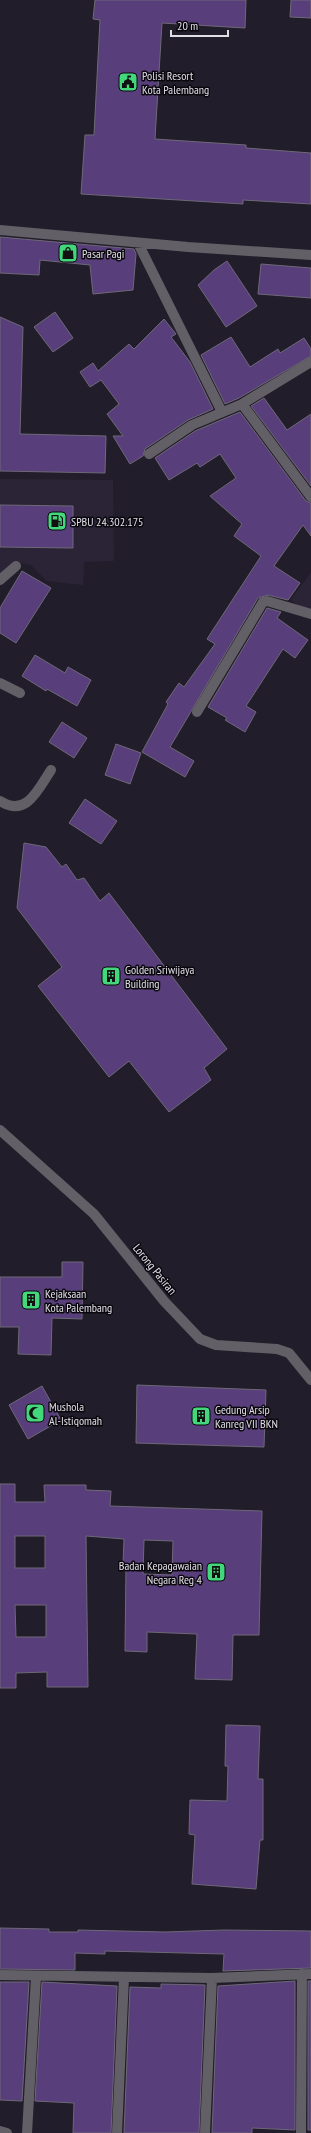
<svg xmlns="http://www.w3.org/2000/svg" width="311" height="2133" font-family="'PT Sans Narrow',sans-serif">
	<style>
		.built { fill: #2b2437 }
		.building { fill: #583e7a; stroke: #6e6978; fill-rule: evenodd }
		.lines { fill: none; stroke-linecap: round; stroke-linejoin: round }
		.street { stroke: #626066; stroke-width: 10 }
		.labels { text-anchor: middle; dominant-baseline: central; stroke-width: 3; stroke-linejoin: round; paint-order: stroke }
		.poi-label { font-size: 12px; fill: #e0dde5; stroke: #0a080e; text-anchor: start }
		.street-label { font-size: 12px; fill: #e0dde5; stroke: #0a080e }
	</style>
	<rect width="100%" height="100%" fill="#221d2a"/>
	<path class="built" d="M0,479l113,1 1,81 -30,1 -1,23 -36,-4 -16,-16 -15,-3 -16,14z
		M311,572v37l-3,4 -17,-13z"/>
	<path class="building" d="M95,0h151l-1,28 -83,-5 -7,116 91,6v3l65,5v51l-68,-4v4l-162,-10 4,-59h9l6,-115 -7,-1z
		M291,0h20v18l-21,-1z
		M0,237l134,12 2,5 -3,36 -40,4 -3,-29 -50,-5 -1,15 -39,-2z
		M227,261l30,45 -31,21 -28,-42 16,-15z
		M261,264l50,4v30l-53,-4z
		M55,312l18,26 -20,14 -19,-25z
		M0,317l23,10 -3,107 86,2 -1,37 -105,-2z
		M164,319l12,15 -5,3 19,25 23,47 -25,11 -43,29 -2,7 -13,8 -17,-28h10l-16,-22 12,-10 -18,-24 -11,7 -10,-15 13,-9 5,8 31,-27 5,5z
		M231,337l19,30 28,-18 2,4 24,-15 7,11v7l-72,42 -14,6 -24,-49z
		M264,398l23,32 24,-16v72l-60,-80z
		M240,412l66,89 5,2v33l-8,-11 -29,41 26,17 -12,17 -20,-5 -10,3 -88,149 24,14 -9,16 -43,-25 26,-48 -2,-2 13,-19 5,4 31,-43 -8,-5 54,-83 -27,-20 8,-12 -32,-28 26,-18 -16,-24 -20,13 -3,-4 -28,17 -14,-22 40,-27z
		M0,505l73,1v42l-73,-1z
		M22,571l29,17 -35,55 -16,-10v-25z
		M267,608l14,4 -4,6 31,22 -13,18 -12,-9 -37,57 10,6 -11,20 -20,-12 2,-2 -19,-11z
		M35,655l30,18 3,-6 23,13 -14,26 -30,-17 -1,2 -24,-15z
		M62,722l25,16 -13,20 -25,-16z
		M116,744l25,9 -11,31 -25,-9z
		M85,799l32,22 -16,23 -32,-21z
		M24,843l22,4 16,20 4,-3 11,16 7,-2 16,23 9,-8 118,156 -23,19 7,12 -42,32 -40,-51 -20,16 -71,-91 24,-19 -45,-59z
		M62,1262h21l-1,57 -30,-1 -1,37 -33,-1 1,-27h-19v-50h62z
		M137,1385l129,5 -2,57 -128,-4z
		M42,1386l19,34 -33,19 -19,-34z
		M0,1484h15v18h30l-1,-17h42v5l25,1 -1,15 152,5 -3,124h-26l-1,45 -37,-1 2,-45 -50,-2v20l-22,-1 1,-86h-3l1,-26 -38,-3 2,151h-41v-15l-31,1v15h-16zM15,1536h30v32h-30zM144,1540l29,1 -1,34 -29,-1zM15,1605h31v32h-30z
		M226,1725l34,1 -2,53h5v61h-3l-4,49 -64,-5 3,-49 -6,-1 1,-34 37,1 1,-35h-3z
		M0,1928l49,1v3h29v-2l87,2 59,-2 87,1v37l-88,3 1,-17 -119,-3v3l-30,-1v17l-75,-1z
		M295,1981v149l-43,-2v5h-40l6,-147z
		M308,1981h3v149h-3z
		M0,1982h29l-7,119 -22,-1z
		M42,1982l75,4 -6,147h-38l1,-30 -39,-2z
		M161,1984l44,1 -6,148h-75l6,-146 31,1z"/>
	<g class="lines">
		<path class="street" d="M0,230l188,17 123,8
			M138,243l84,169
			M242,404l69,93
			M149,454l43,-29 50,-21 69,-42
			M0,580l16,-14
			M0,683l20,10
			M197,712l66,-110 4,-1 44,13
			M0,801c26,17 38,-11 51,-31
			M0,1130l94,84 70,87 36,38 16,6 61,4 12,4 22,27
			M0,1975l212,3 99,-4
			M0,2131l7,2
			M27,2133l9,-156
			M117,2133l7,-156
			M205,2133l7,-155
			M301,2133l1,-159"/>
	</g>
	<defs>
		<symbol id="civic-square" viewBox="-11 -11 22 22"><rect x="-9" y="-9" width="18" height="18" rx="4" fill="#43d77b" stroke="#0a080e"/><path d="M-.6-6.5H3V-4.5H.6V-3L4-1V1h2V6H-6V1h2V-1L-.6-3ZM-1.2 2.5V6h2.4V2.5Z" fill="#111"/></symbol>
		<symbol id="shop-square" viewBox="-11 -11 22 22"><rect x="-9" y="-9" width="18" height="18" rx="4" fill="#43d77b" stroke="#0a080e"/><path d="M-5-2.5h2.3a2.7 3.5 0 0 1 5.4 0H5L5.5 6h-11ZM-1.5-2.5h3a1.5 2.3 0 0 0-3 0Z" fill="#111"/></symbol>
		<symbol id="fuel-square" viewBox="-11 -11 22 22"><rect x="-9" y="-9" width="18" height="18" rx="4" fill="#43d77b" stroke="#0a080e"/><path d="M-5.5-6h7V0h2V4h1.3V-2.5L3-4.5l.8-.8L6-3V5H2.5V1h-1V6h-7ZM-4.2-4.7v3.2H.2V-4.7Z" fill="#111"/></symbol>
		<symbol id="building-square" viewBox="-11 -11 22 22"><rect x="-9" y="-9" width="18" height="18" rx="4" fill="#43d77b" stroke="#0a080e"/><path d="M-4-6H4V6H1V3H-1V6H-4ZM-2.5-4.3h1.7v1.8h-1.7ZM.8-4.3h1.7v1.8H.8ZM-2.5-1h1.7V.8h-1.7ZM.8-1h1.7V.8H.8Z" fill="#111"/></symbol>
		<symbol id="mosque-square" viewBox="-11 -11 22 22"><rect x="-9" y="-9" width="18" height="18" rx="4" fill="#43d77b" stroke="#0a080e"/><path d="M3.5-4.9A6 6 0 1 0 3.5 4.9A5 5 0 1 1 3.5-4.9Z" fill="#111"/></symbol>
	</defs>
	<g fill-rule="evenodd">
		<use href="#civic-square" x="117" y="71" width="22" height="22"/>
		<use href="#shop-square" x="57" y="242" width="22" height="22"/>
		<use href="#fuel-square" x="46" y="510" width="22" height="22"/>
		<use href="#building-square" x="100" y="965" width="22" height="22"/>
		<use href="#building-square" x="20" y="1289" width="22" height="22"/>
		<use href="#mosque-square" x="24" y="1402" width="22" height="22"/>
		<use href="#building-square" x="190" y="1405" width="22" height="22"/>
		<use href="#building-square" x="205" y="1561" width="22" height="22"/>
	</g>
	<g class="labels">
		<g class="poi-label">
			<text x="142" y="75">Polisi Resort<tspan x="142" dy="14">Kota Palembang</tspan></text>
			<text x="82" y="253">Pasar Pagi</text>
			<text x="71" y="521">SPBU 24.302.175</text>
			<text x="125" y="969">Golden Sriwijaya<tspan x="125" dy="14">Building</tspan></text>
			<text x="45" y="1293">Kejaksaan<tspan x="45" dy="14">Kota Palembang</tspan></text>
			<text x="49" y="1406">Mushola<tspan x="49" dy="14">Al-Istiqomah</tspan></text>
			<text x="215" y="1409">Gedung Arsip<tspan x="215" dy="14">Kanreg VII BKN</tspan></text>
			<text x="202" y="1565" text-anchor="end">Badan Kepagawaian<tspan x="202" dy="14">Negara Reg 4</tspan></text>
		</g>
		<g class="street-label">
			<text transform="translate(155 1269) rotate(51)">Lorong Pasiran</text>
		</g>
	</g>
	<path d="M171 30v6h57v-6" fill="none" stroke="#e0dde5" stroke-width="2"/>
	<text x="177" y="30" font-size="12" fill="#e0dde5" stroke="#0a080e" stroke-width="3" paint-order="stroke">20 m</text>
</svg>
